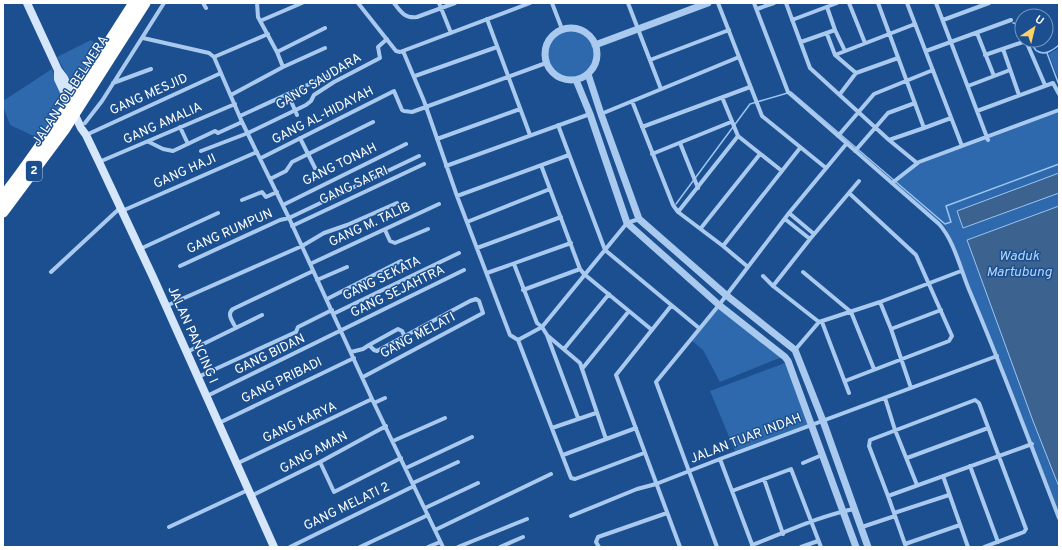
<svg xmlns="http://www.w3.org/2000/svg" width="1062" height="550" font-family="Overpass,sans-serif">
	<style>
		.green { fill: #2e69ad }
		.water { fill: #3c6290; stroke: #9cc4f0 }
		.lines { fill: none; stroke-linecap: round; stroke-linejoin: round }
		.stream { stroke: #9cc4f0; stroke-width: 1.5 }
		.minor { stroke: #a9c9ee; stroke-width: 4 }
		.tertiary { stroke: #a9c9ee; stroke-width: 7 }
		.secondary { stroke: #d6e6fa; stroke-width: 8 }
		.motorway { stroke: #fff; stroke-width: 11 }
		.labels { text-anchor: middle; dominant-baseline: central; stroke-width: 3; stroke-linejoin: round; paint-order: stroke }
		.shield { fill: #1b4f8f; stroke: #bbcadd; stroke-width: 1 }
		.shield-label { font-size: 12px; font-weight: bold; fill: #fff }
		.street-label { font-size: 13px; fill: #fff; stroke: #1b4f8f }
		.water-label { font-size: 14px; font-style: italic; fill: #b5d3f5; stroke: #1b4f8f }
	</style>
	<rect width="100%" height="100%" fill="#1b4f8f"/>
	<path class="green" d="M545 54a26 26 0 1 1 52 0a26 26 0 1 1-52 0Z
		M91,40l10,8 -27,40 -17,-31z
		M1059,48v33l-10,-27z
		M52,69l12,34 -20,38 -34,-16 -7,-19v-5z
		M1059,110v96l-92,34 92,249v26l-113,-287 -54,-47 23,-19z
		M720,307l62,50 -62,25 -17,-32 -12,-10z
		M785,363l24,61 -74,27 -25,-60z"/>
	<path class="water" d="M1059,173v20l-96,35 -6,-17z
		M1059,206v281l-26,-66 -66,-181z"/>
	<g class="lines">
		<path class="stream" d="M1013,23l5,1 4,6
			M1029,40c3,3 5,9 8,11 8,5 16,-1 22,-6
			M1047,53l12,32
			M676,204l74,-100 41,-12 154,132 6,-2 -5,-16 113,-42"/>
		<path class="minor" d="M203,3l3,5
			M257,3l1,14 19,35 6,15
			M358,3l38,48 4,1 130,-49
			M394,3c6,8 11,16 23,14l38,-14
			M439,3l12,30
			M552,3l10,26
			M628,3l33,86
			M718,3l44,113 64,52
			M754,3l34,89 151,132c15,16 22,47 31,68 32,75 60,151 89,226
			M786,3l24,65 79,72 28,23
			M849,3l16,40
			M878,3l46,125 -35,12
			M907,3l55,143
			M936,3l52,137
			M827,7l8,23
			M757,9l17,-6
			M487,19l43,116
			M792,20l45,-17
			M943,20l46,-17
			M260,21l42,-18
			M977,33l17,43
			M827,34l8,21
			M143,38l66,15 5,4 28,65 47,96 83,181 71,148
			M801,42l34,-12 10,21
			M1003,49l16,46
			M403,51l21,50 33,95 53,139 8,5 53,138 4,1 69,-26
			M926,51l85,-31
			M277,52l48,-24
			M985,55l41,-14 19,44
			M214,57l54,-23
			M650,60l79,-30
			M856,73l-21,-18 80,-31
			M415,76l82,-29
			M113,83l38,-14
			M968,86l42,-16
			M288,94l9,21
			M840,94l16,-21 42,-15
			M231,95l52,-28 42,-19
			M722,97l16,39 44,35
			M632,101l41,104 5,7 45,34 25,21
			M977,111l76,-28 6,11
			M601,114l138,-57
			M240,116l87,-40
			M85,123l17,-22 62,-98
			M558,125l47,125 94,78
			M180,127l8,17
			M642,127l108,-40
			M924,128l27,-10
			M86,135l135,-62
			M838,136l36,-42 59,-24
			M300,138l15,30
			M437,139l83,-30
			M149,142l14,7 10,2 42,-20 3,2 24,-11
			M680,143l18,45
			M201,151l47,-18 58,-28 5,-4 3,-6 20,-13 46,-24 -2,-11 9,-8
			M855,151l33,-38 27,-10
			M652,154l79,-32
			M261,158l133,-67 8,19 2,1 8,1 134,-49
			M99,162l136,-58
			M541,165l39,104 4,5 68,56
			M446,166l144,-52
			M270,179l16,-8 6,-9 81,-40
			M892,183l27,-21 140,-52
			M457,196l112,-41
			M242,200l20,-8 4,5 11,-5
			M283,205l123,-61
			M122,211l135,-59
			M678,212l60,-76
			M789,213l25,21
			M785,219l25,20
			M467,222l83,-33
			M292,226l132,-62
			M701,228l59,-74
			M385,230l5,11 5,2 33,-14
			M723,246l77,-98
			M477,248l84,-31
			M140,249l78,-36
			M310,264l129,-60
			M514,264l23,59 5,4 5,8 31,83
			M180,266l100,-46 9,-2 130,-62
			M51,272l69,-64
			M803,272l48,40 23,57
			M487,273l84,-30
			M763,276l10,10
			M317,280l30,-13
			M523,290l57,-21
			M327,299l74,-38
			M880,302l11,27 20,59
			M166,306l136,-60 22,-13 23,-8 50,-22
			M671,306l-55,69 64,172
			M333,314l126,-61
			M819,322l-46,-36 37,-47 49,-58
			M822,322l27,71
			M236,328c-3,-6 -10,-14 -3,-19l80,-38
			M891,329l50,-19
			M548,336l32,27 26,76
			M518,340l24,-13 85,-104 12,-4
			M369,345l29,-16 4,2 3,6
			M564,349l45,-55
			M795,350l24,-28 61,-20 81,-31
			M187,352l75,-37
			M351,352l12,-3 6,-4 5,5 3,1 93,-50 6,-2 3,2 4,12 -120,64
			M582,369l47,-58
			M198,377l98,-45 2,-5 34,-17
			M845,381l104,-40 3,-5 -36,-81 -67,-62
			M207,396l257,-126
			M885,398l10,32 22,55
			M374,403l11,-5
			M219,423l135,-65
			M552,428l44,-15
			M393,441l52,-23
			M563,455l73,-27
			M907,458l81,-30
			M720,459l33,88
			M320,462l14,30 67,-34
			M803,463l19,-8
			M236,464l136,-65
			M970,466l28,76
			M406,468l66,-31
			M943,476l25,71
			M764,479l19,55
			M413,483l45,-21
			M732,491l59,-22 30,78
			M251,496l69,-34 66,-36
			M888,496l144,-52
			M425,508l53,-25
			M894,513l55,-18
			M571,516l66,-27 19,-5 64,-25 277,-103
			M169,527l79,-37
			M862,527l33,-11
			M435,530l116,-56
			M905,544l55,-19
			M752,545c34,-13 67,-29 102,-36
			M290,547l124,-61
			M360,547l68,-32
			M428,547l12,-5
			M458,547l69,-28
			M500,547l23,-10
			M599,547l-3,-5 2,-5 69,-24
			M717,547l-61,-165 63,-77 70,-92 58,-70
			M801,547l17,-6
			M906,547l-18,-51 -19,-50 1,-6 105,-40 4,3 47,126 -2,3 -40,15"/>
		<path class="tertiary" d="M545 54a26 26 0 1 1 52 0a26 26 0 1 1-52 0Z
			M595,45l113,-42
			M588,74l13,40 38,105 87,76 69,55 28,71 45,126
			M576,80l14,34 37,109 92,82 66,52 3,4 68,186"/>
		<path class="secondary" d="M27,3l31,67 6,8 11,23
			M58,70v9l23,49 5,7 13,27 54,115 121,270"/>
		<path class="motorway" d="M3,197c47,-62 89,-128 131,-194
			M3,212l61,-82 81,-127"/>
	</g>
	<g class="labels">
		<rect class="shield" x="26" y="161" width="16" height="20" rx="3"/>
		<g class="shield-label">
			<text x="34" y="171">2</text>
		</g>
		<g class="street-label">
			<text transform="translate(319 82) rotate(-31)">GANG SAUDARA</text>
			<text transform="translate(71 91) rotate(-57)">JALAN TOL BELMERA</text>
			<text transform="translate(149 95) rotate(-24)">GANG MESJID</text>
			<text transform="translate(323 116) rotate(-27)">GANG AL-HIDAYAH</text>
			<text transform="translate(163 124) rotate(-24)">GANG AMALIA</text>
			<text transform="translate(340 165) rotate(-26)">GANG TONAH</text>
			<text transform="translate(185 172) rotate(-24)">GANG HAJI</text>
			<text transform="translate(354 186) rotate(-25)">GANG SAFRI</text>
			<text transform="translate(370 225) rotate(-25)">GANG M. TALIB</text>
			<text transform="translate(230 232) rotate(-24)">GANG RUMPUN</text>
			<text transform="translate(382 279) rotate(-26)">GANG SEKATA</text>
			<text transform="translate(398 292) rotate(-26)">GANG SEJAHTRA</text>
			<text transform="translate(192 335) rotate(66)">JALAN PANCING I</text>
			<text transform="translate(418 336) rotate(-28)">GANG MELATI</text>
			<text transform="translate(270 355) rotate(-26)">GANG BIDAN</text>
			<text transform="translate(282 381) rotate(-26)">GANG PRIBADI</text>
			<text transform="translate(300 423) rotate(-25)">GANG KARYA</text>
			<text transform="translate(746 439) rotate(-21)">JALAN TUAR INDAH</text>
			<text transform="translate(314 453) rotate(-28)">GANG AMAN</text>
			<text transform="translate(347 507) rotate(-26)">GANG MELATI 2</text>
		</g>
		<g class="water-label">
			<text x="1019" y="256">Waduk<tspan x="1019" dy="16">Martubung</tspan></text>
		</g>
	</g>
	<rect width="1062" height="550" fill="none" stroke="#ffffff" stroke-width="8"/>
	<g transform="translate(1034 28) rotate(35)"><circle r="19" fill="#1b4f8f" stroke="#7695bc"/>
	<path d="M0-3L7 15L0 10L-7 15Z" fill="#ffd166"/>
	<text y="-6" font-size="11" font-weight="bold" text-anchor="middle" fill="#ffffff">U</text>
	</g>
</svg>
